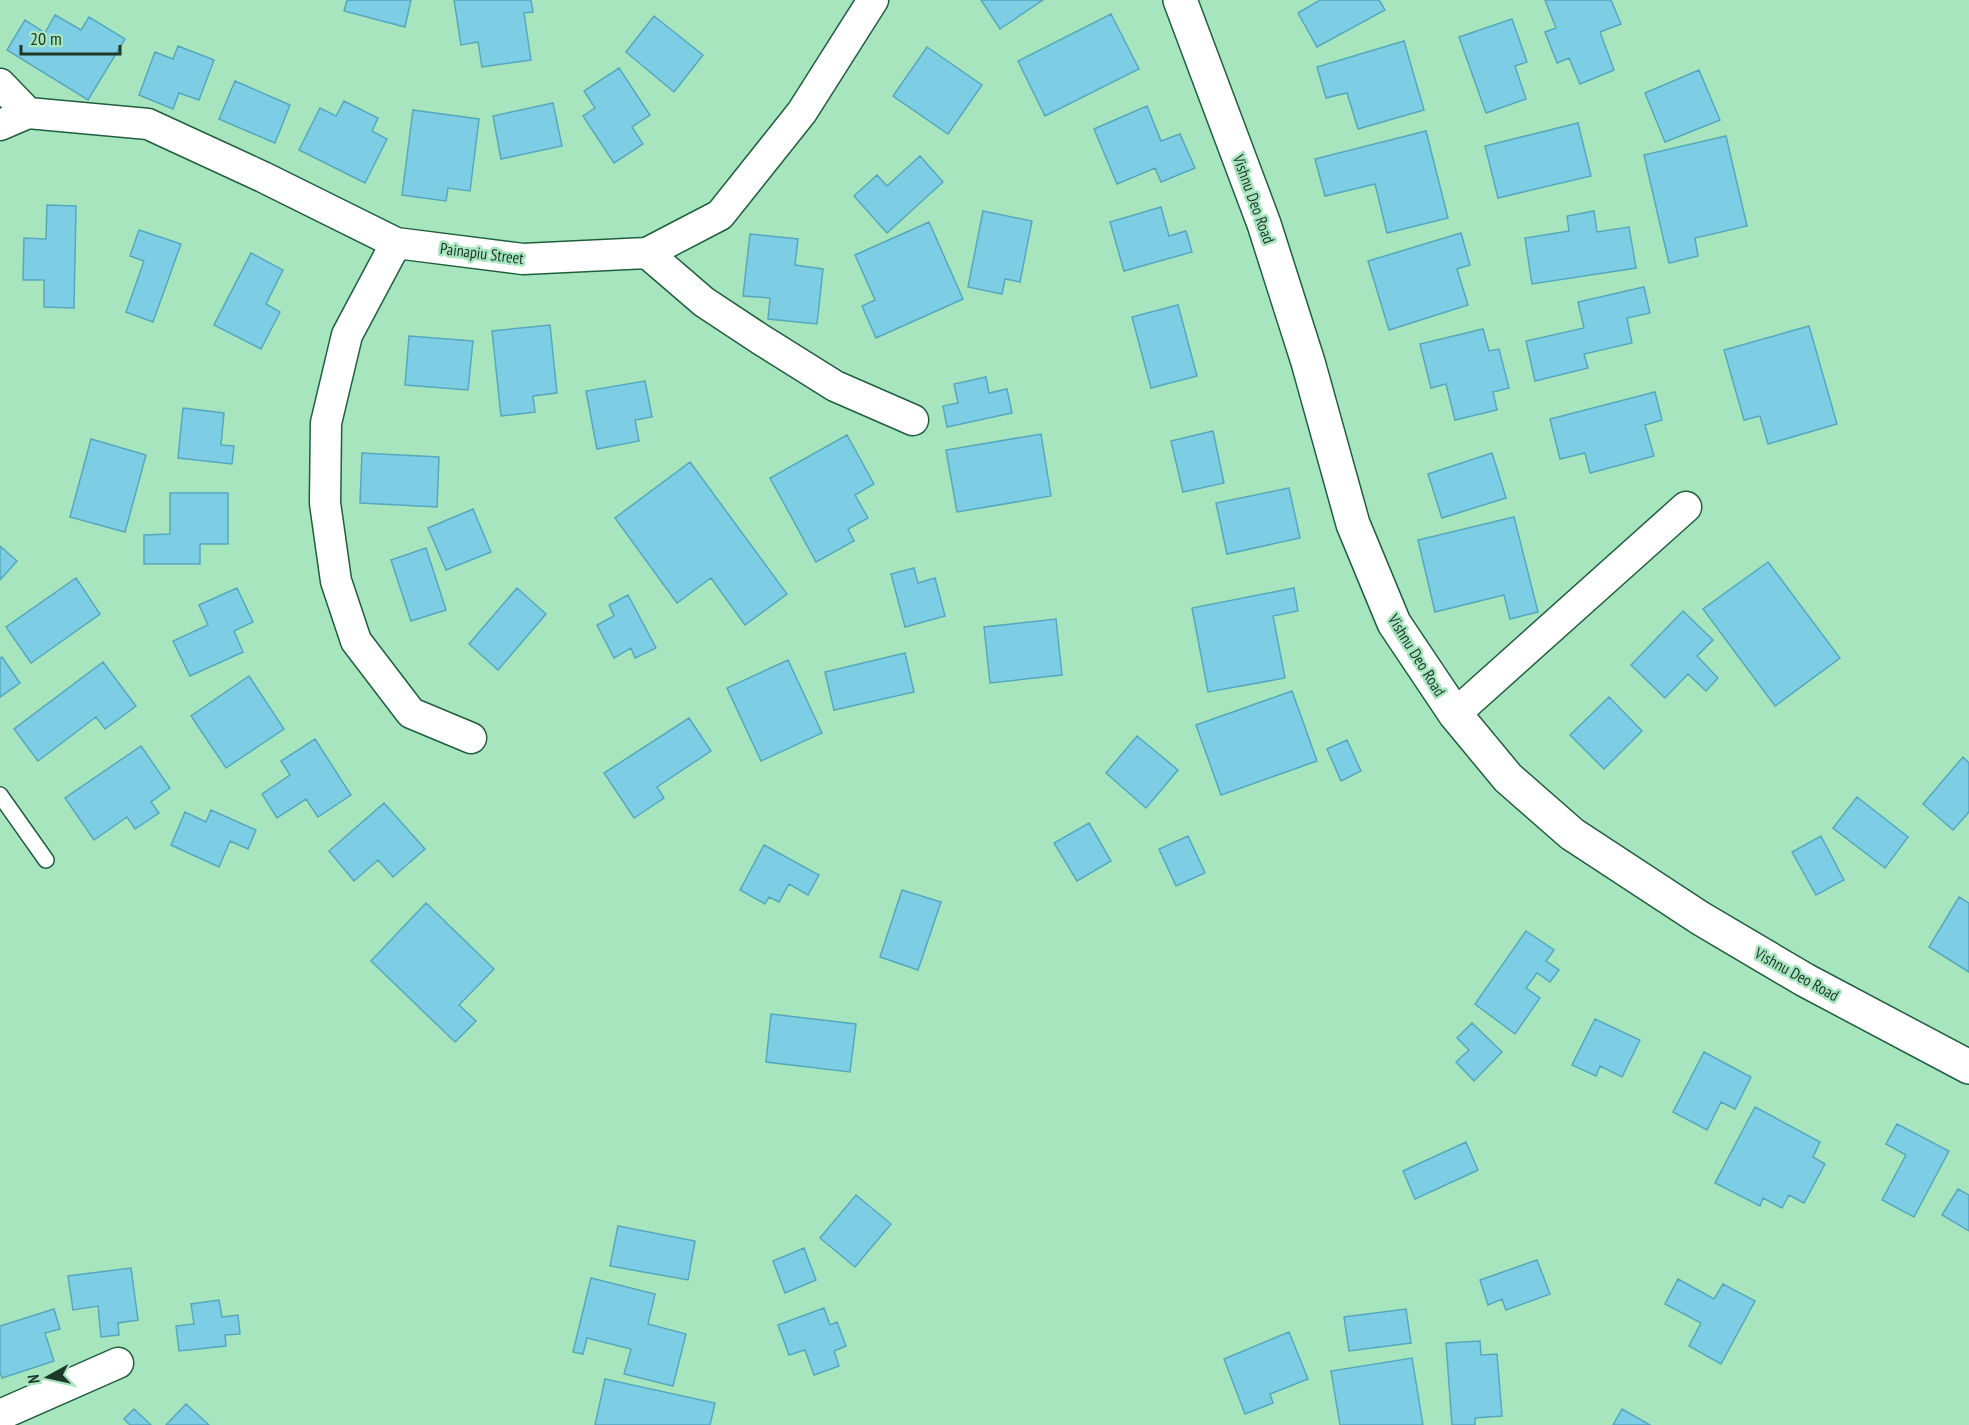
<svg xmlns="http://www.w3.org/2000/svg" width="1969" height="1425" font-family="'PT Sans Narrow',sans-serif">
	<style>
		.building { fill: #7dcee4; stroke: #57a8bd; stroke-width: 1.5 }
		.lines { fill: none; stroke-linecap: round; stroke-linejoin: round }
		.service-casing { stroke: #205f3e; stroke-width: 18 }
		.minor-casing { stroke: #205f3e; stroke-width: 33 }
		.tertiary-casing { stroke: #205f3e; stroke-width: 36 }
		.service { stroke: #fff; stroke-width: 15 }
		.minor { stroke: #fff; stroke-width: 30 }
		.tertiary { stroke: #fff; stroke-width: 33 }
		.labels { text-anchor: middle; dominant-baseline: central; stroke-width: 5; stroke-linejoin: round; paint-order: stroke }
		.street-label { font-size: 16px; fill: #1e3829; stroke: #a6e5be }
	</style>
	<rect width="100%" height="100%" fill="#a6e5be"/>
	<path class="building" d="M347,0h64l-6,27 -61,-16z
		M454,0h77l2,12 -9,1 7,47 -49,7 -4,-25 -17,3z
		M981,0h62l-43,29z
		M1320,0h59l6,10 -68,37 -19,-34z
		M1545,0h66l10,24 -21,8 14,38 -34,14 -11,-26 -12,5 -12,-31 11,-4z
		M1111,14l28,55 -94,47 -27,-55z
		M55,15l26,15 8,-13 36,22 -37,61 -81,-50 18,-30 20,13z
		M654,16l49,39 -29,37 -48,-40z
		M1512,19l15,43 -12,4 11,33 -40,14 -27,-76z
		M1404,41l20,69 -66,19 -11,-36 -21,5 -9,-31z
		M178,46l36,14 -15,40 -20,-7 -6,16 -34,-14 16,-43 18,7z
		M927,47l55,38 -34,49 -55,-38z
		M619,68l31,47 -18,12 11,17 -29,19 -31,-47 12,-8 -11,-17z
		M1699,70l21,50 -55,22 -20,-49z
		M235,81l55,24 -15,38 -56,-24z
		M344,101l34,17 -6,13 15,8 -22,44 -66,-33 21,-42 16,8z
		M553,103l9,43 -61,13 -8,-43z
		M1147,106l14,35 19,-7 15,34 -34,14 -6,-14 -38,16 -23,-55z
		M413,110l66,9 -9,72 -22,-3 -2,13 -44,-6z
		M1578,123l13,53 -93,22 -13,-52z
		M1426,131l22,87 -61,15 -12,-49 -50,12 -10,-37z
		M1726,136l21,90 -52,12 3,18 -29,7 -25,-108z
		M920,156l23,26 -56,51 -33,-37 23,-21 10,11z
		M47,205l29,1 -2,102 -30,-1v-27h-21l1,-42 22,1z
		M1161,207l8,29 17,-5 6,21 -68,19 -14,-49z
		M983,211l49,10 -12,61 -15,-3 -3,15 -34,-7z
		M1594,211l3,21 32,-5 7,41 -104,16 -7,-46 44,-7 -2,-15z
		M929,222l34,77 -87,39 -14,-32 13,-6 -20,-45z
		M139,230l42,14 -28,78 -27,-10 18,-51 -14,-5z
		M1461,233l9,32 -13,4 11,36 -79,25 -21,-69z
		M750,234l48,5 -3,26 28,4 -6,55 -49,-5 2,-21 -27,-2z
		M251,253l32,17 -17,34 14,8 -19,37 -47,-24z
		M1644,287l6,26 -23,5 5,25 -48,11 4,14 -53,13 -9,-40 58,-13 -6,-26z
		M1178,305l19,71 -46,12 -19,-71z
		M550,325l7,68 -24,3 2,16 -34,4 -9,-85z
		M1809,326l28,98 -69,20 -8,-28 -16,4 -20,-70z
		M1483,329l6,22 10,-2 10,39 -16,4 4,18 -42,10 -9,-36 -15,4 -11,-44z
		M409,336l64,5 -5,49 -63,-5z
		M986,377l3,16 18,-4 5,24 -65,14 -4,-21 15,-3 -4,-19z
		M645,381l7,36 -17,3 4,21 -42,8 -11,-58z
		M1655,392l7,28 -17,5 9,31 -64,17 -5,-20 -25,6 -10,-40z
		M183,408l41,5 -3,32 13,1 -2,18 -54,-6z
		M1213,431l11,52 -41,9 -12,-51z
		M1041,434l10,62 -94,16 -11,-62z
		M847,435l27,49 -19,11 13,23 -20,11 6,12 -38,21 -46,-84z
		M91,439l55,16 -21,77 -55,-15z
		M362,453l77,4 -2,50 -77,-4z
		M1492,453l14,45 -64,20 -14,-44z
		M690,462l97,132 -42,31 -34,-47 -34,25 -62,-85z
		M1289,488l11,50 -73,16 -11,-51z
		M170,493h58v51h-28v20h-56v-29l26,-1z
		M473,509l18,43 -45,18 -18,-42z
		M1514,517l24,95 -28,7 -6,-24 -69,17 -17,-72z
		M0,546l17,15 -17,19z
		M426,548l20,62 -35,11 -20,-61z
		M1768,562l72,96 -65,48 -72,-97z
		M914,568l4,15 17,-5 10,38 -40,11 -14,-53z
		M76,578l24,36 -69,49 -25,-36z
		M237,588l16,34 -19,9 9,21 -53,24 -17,-35 35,-16 -9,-20z
		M517,588l29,26 -48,56 -29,-26z
		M1294,588l4,23 -25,5 12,62 -77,14 -16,-84z
		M628,595l28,53 -21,10 -4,-10 -17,10 -17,-33 17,-9 -5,-11z
		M1683,611l30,29 -16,16 21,22 -12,13 -18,-17 -23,24 -34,-33z
		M1056,619l6,56 -72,8 -6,-56z
		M905,653l9,39 -80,18 -9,-38z
		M2,657l18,26 -20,14v-39z
		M788,660l34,73 -61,28 -34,-73z
		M103,662l33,44 -31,23 -9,-12 -58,44 -24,-32z
		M249,676l35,53 -58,39 -35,-52z
		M1292,691l25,70 -96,34 -25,-70z
		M1609,697l33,34 -38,38 -34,-34z
		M689,718l22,33 -54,36 7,11 -30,20 -30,-45z
		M1137,736l41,34 -32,38 -40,-35z
		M315,739l36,56 -33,22 -12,-18 -29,19 -15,-24 28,-19 -9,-14z
		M1347,740l14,31 -20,10 -14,-32z
		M141,746l29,42 -19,14 8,11 -24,16 -8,-12 -33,23 -29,-42z
		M1963,757l6,6v49l-16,18 -30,-26z
		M1857,797l51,40 -23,31 -52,-40z
		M384,803l41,46 -32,28 -15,-17 -24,21 -25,-30z
		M211,810l45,20 -8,19 -18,-8 -11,26 -48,-22 14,-33 21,10z
		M1089,823l22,38 -34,20 -23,-38z
		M1188,836l17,37 -29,13 -17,-37z
		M1821,836l23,44 -28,15 -24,-43z
		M764,845l55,30 -11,20 -19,-11 -10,18 -10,-5 -4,7 -25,-14z
		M902,890l39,12 -23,68 -38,-13z
		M1959,897l10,6v69l-40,-25z
		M426,903l68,66 -35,36 17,16 -21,21 -84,-81z
		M1526,931l28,19 -8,11 13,9 -9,12 -13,-9 -11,15 14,10 -25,36 -40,-30z
		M771,1014l85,10 -6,48 -84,-10z
		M1595,1019l45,21 -18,37 -22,-11 -4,10 -24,-11z
		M1472,1023l30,29 -28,29 -18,-19 13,-12 -12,-12z
		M1704,1052l47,25 -16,32 -14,-7 -14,28 -34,-18z
		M1755,1107l65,35 -7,15 12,7 -21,39 -15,-8 -7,13 -19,-10 -3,8 -45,-23z
		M1897,1124l52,27 -35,66 -32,-17 24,-45 -20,-11z
		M1466,1142l12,28 -63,29 -12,-28z
		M1958,1189l11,6v36l-27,-16z
		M856,1195l35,29 -36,43 -35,-29z
		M618,1226l77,15 -7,39 -78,-14z
		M804,1248l12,32 -31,13 -12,-32z
		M1537,1260l13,34 -44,16 -4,-11 -14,6 -8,-25z
		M131,1268l7,52 -20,3 1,12 -18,2 -3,-31 -25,4 -5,-34z
		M591,1278l64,16 -7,30 38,10 -13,52 -49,-12 7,-25 -44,-11 -4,16 -10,-2z
		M1678,1279l36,20 9,-15 32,17 -34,63 -32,-18 12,-23 -36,-19z
		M219,1300l3,17 16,-2 2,19 -15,1 1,11 -47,5 -3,-25 18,-2 -3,-20z
		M824,1308l6,17 7,-3 9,24 -12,5 5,15 -25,9 -9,-25 -16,5 -11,-30z
		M54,1309l6,20 -15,4 9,28 -52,17 -2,-6v-46z
		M1406,1309l5,34 -62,8 -5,-34z
		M1289,1332l19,47 -38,15 3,9 -28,11 -21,-55z
		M1480,1341l1,14 16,-1 5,62 -27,2v7h-23l-6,-82z
		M1412,1358l11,67h-83l-9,-54z
		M605,1379l110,24 -5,22h-115z
		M186,1404l23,21h-43z
		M134,1409l17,16h-21l-6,-6z
		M1622,1409l28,16h-37z"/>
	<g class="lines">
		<defs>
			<path id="service" d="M0,795l46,65"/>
			<path id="minor" d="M0,84l28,29
				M0,125l28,-12 120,11 115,53 133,66 127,16 124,-6 73,-38 82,-103 71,-112
				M396,243l-49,92 -21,88 -1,80 11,78 20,60 55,72 60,25
				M647,253l57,49 56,37 75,47 78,34
				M1455,714l231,-207
				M0,1415l118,-52"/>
			<path id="tertiary" d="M1180,0l84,224 44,138 45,162 41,99 61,91 53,64 64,56 128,84 105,62 164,87"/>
		</defs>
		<use href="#service" class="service-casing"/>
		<use href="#minor" class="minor-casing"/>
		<use href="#tertiary" class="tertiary-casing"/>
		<use href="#service" class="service"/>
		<use href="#minor" class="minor"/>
		<use href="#tertiary" class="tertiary"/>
	</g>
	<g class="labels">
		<g class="street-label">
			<text transform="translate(1254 199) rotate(70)">Vishnu Deo Road</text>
			<text transform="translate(482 253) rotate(7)">Painapiu Street</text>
			<text transform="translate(1417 655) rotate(58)">Vishnu Deo Road</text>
			<text transform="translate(1797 974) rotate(29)">Vishnu Deo Road</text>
		</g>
	</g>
	<g transform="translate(48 1377) rotate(262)" stroke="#a6e5be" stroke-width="4.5" paint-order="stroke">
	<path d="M0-4.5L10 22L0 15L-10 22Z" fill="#1e3829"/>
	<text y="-9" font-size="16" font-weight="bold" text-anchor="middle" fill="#1e3829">N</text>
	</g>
	<path d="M21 45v9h99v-9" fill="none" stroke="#1e3829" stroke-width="3"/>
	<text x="30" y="45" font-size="18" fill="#1e3829" stroke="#a6e5be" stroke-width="4.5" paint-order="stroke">20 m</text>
</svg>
